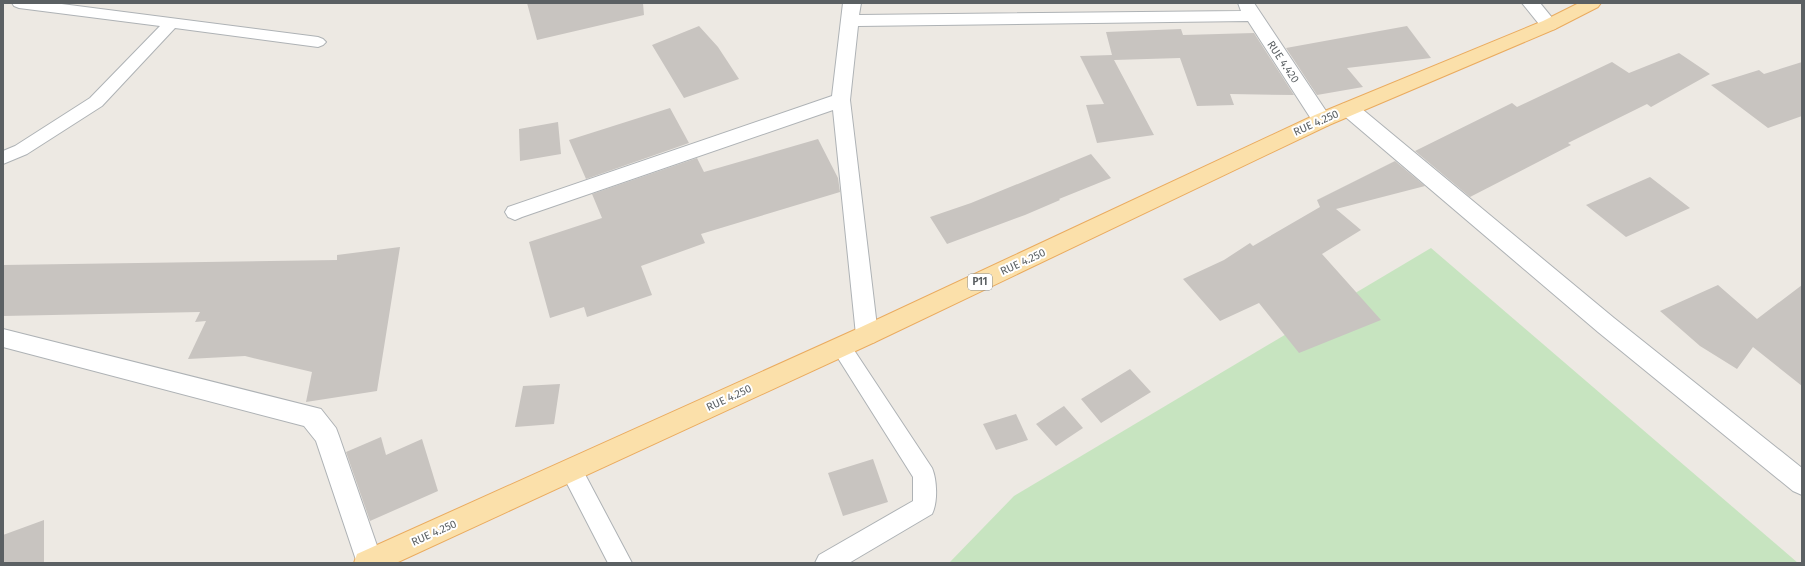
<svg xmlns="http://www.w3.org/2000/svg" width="1805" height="566" font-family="'Fira Sans',sans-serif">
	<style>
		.green { fill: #c7e4c0 }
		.building { fill: #c8c4c0 }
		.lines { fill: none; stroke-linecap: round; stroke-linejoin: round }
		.lane-casing { stroke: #aeb2b5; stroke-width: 2 }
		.street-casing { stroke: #aeb2b5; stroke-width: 2 }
		.primary-casing { stroke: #eaab5f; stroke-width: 2 }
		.lane { fill: #fff; fill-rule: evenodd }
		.street { fill: #fff; fill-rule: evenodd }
		.primary { fill: #fbe0aa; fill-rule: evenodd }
		.labels { text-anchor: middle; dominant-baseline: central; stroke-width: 4; stroke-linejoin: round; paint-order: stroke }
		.shield { fill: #fff; stroke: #8c9092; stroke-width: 1 }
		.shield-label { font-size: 10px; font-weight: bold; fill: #5b6063 }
		.street-label { font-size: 11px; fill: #5b6063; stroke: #fff }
	</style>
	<rect width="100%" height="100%" fill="#ede9e3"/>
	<path class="green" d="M1431,248l367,315h-849l65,-67z"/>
	<path class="building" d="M527,3h116l1,12 -107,25z
		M699,26l19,21 21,32 -55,19 -32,-53z
		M1407,26l24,32 -84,10 16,19 -46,8 -31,-47z
		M1181,29l2,6 71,-2 40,62 -64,-1 4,11 -37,1 -17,-48 -66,2 40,75 -57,8 -11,-38 18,-1 -24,-48 32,-1 -6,-23z
		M1679,53l31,21 -59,33 -4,-3 -79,39 3,2 -101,52 -55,-46 97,-48 5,4 95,-45 17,11z
		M1802,62v54l-34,12 -57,-43 48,-15 5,4z
		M670,108l19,35 -103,36 -17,-39z
		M558,122l3,32 -41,7 -1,-32z
		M818,139l20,39 2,14 -139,42 4,9 -64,23 11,29 -65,22 -3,-10 -34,11 -21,-76 73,-24 -10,-24 105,-36 7,14z
		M1091,154l20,24 -52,21 1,1 -35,15 -78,29 -17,-27 41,-14z
		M1395,161l30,25 -89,23 25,21 -39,24 59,66 -82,33 -40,-50 -39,18 -37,-42 41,-19 26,-17 3,3 67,-39 -3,-7z
		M1650,177l40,31 -64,29 -40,-32z
		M400,247l-23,144 -71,11 6,-30 -67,-16 -57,3 18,-38 -11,1 5,-10 -197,4v-51l334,-5v-5z
		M1718,285l39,34 45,-34v101l-49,-39 -16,22 -37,-23 -40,-35z
		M1130,369l21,23 -50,31 -20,-24z
		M560,384l-6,40 -39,3 8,-41z
		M1064,406l19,22 -27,18 -20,-22z
		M1016,414l12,26 -32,10 -13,-26z
		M381,437l5,18 36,-16 16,52 -68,30 -24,-69z
		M873,459l15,43 -45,14 -15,-43z
		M44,520v43h-41v-28z"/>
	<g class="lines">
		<defs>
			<path id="lane" d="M12,3h42l264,34 5,2 3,3 -3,3 -5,2 -143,-19 -73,78 -75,48 -24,10v-13l12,-5 75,-48 70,-72 -141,-18 -5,-2z
				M841,339l7,2 84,127c5,12 6,34 0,46l-83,49h-34l4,-8 94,-54v-24l-82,-130 3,-6z
				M571,460l8,3 53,100h-24l-48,-93 3,-7z"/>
			<path id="street" d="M843,3h18l-2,12 382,-4 -3,-8h16l78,117 -3,5 -7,2 -7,-2 -67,-104 -390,5 -8,74 28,235 -3,7 -8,2 -8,-2 -3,-7 -23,-225 -311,107 -7,3 -7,-3 -3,-5 3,-5 324,-111z
				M1522,3h18l18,22 -3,4 -6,1 -6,-1z
				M1349,103l7,1 258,214 188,150v27l-9,-4 -195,-159 -256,-218 -2,-5 2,-5z
				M3,329l318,80 15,19 3,8 44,127h-26l-41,-122 -12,-15 -301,-79z"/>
			<path id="primary" d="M1579,3h22l-3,4 -43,22 -226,96 -454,217 -479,221h-42l3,-9 502,-226 456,-213 228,-94z"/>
		</defs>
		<use href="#lane" class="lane-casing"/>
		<use href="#street" class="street-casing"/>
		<use href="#primary" class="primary-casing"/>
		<use href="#lane" class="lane"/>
		<use href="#street" class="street"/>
		<use href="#primary" class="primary"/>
	</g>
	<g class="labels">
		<rect class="shield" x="968" y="274" width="24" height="16" rx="3"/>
		<g class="shield-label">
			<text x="980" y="282">P11</text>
		</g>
		<g class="street-label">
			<text transform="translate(1283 62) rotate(56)">RUE 4.420</text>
			<text transform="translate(1316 123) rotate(-24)">RUE 4.250</text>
			<text transform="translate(1023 262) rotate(-25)">RUE 4.250</text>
			<text transform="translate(729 398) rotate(-25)">RUE 4.250</text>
			<text transform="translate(434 533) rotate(-24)">RUE 4.250</text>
		</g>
	</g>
	<rect width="1805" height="566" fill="none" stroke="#5b6063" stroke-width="8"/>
</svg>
